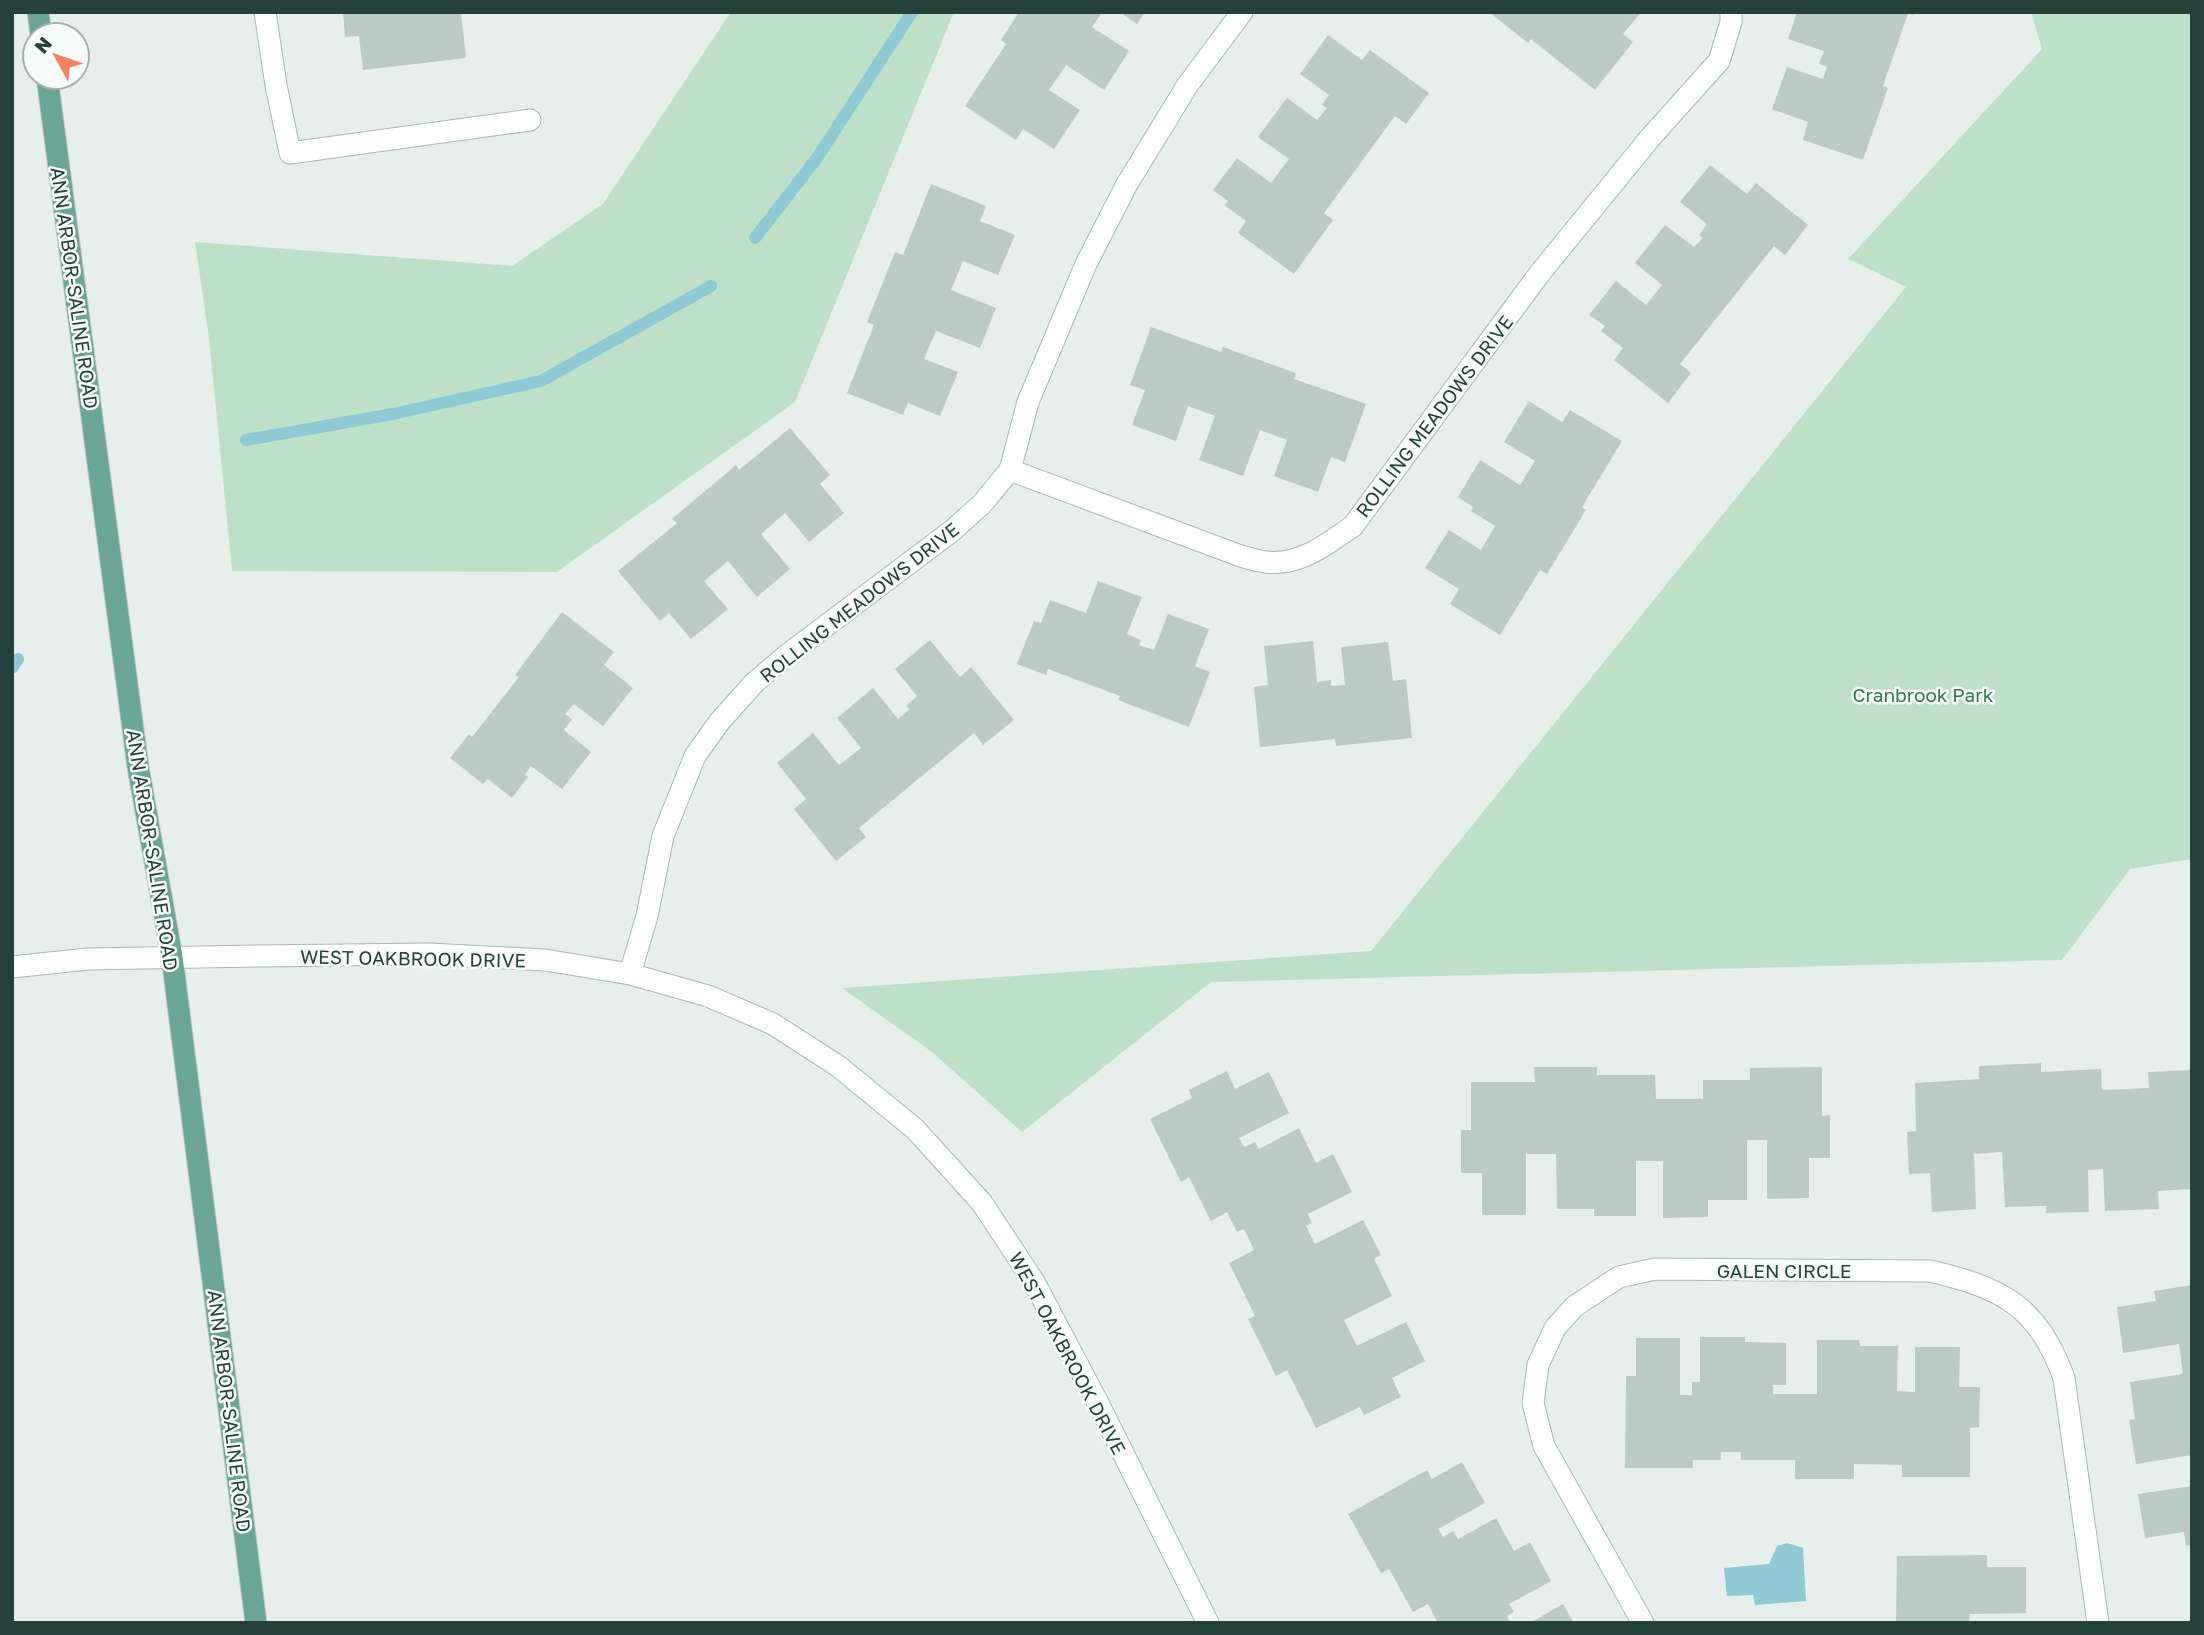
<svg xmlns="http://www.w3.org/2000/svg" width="2204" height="1635" font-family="'Golos Text',sans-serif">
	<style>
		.green { fill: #bfe0c8 }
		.water { fill: #8ec9d4 }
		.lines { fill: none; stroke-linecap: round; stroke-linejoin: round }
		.stream { stroke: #8ec9d4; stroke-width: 12 }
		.building { fill: #bbcac4 }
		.minor-casing { stroke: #a8b8b2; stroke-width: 23 }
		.major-casing { stroke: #c2cac8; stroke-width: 23 }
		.minor { stroke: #fff; stroke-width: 21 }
		.major { stroke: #6aa596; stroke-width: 21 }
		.labels { text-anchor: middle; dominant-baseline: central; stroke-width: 5; stroke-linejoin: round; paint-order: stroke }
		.street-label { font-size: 19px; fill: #24423a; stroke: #f7fbf9 }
		.park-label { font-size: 19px; fill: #2d7a4b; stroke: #f7fbf9 }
	</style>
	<rect width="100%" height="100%" fill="#e6efeb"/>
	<path class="green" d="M731,12h223l-159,390 -238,170 -325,-1 -23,-233 -14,-96 317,24 91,-62z
		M2031,12h161v847l-62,10 -68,91 -851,22 -189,150 -90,-80 -90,-64 529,-37 535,-664 -58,-28 194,-210z"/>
	<path class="water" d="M1787,1543l16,5 3,53 -51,4 -2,-10 -26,1 -3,-28 45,-4 8,-18z"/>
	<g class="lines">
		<path class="stream" d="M755,238l62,-80 95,-146
			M246,440l147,-26 148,-33 170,-95
			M12,668l6,-9"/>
	</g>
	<path class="building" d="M343,12h118l5,46 -103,12 -4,-34 -14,1z
		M1019,12h83l-10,15 37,24 -25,39 -38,-25 -17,25 31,20 -26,39 -31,-20 -7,11 -51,-34 41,-62 -5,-4z
		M1120,12h25l-8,12z
		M1489,12h152l-18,22 10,8 -38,48 -64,-51 -3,4z
		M1797,12h118l-2,3 -5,-2 -25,73 5,2 -25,72 -60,-20 5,-18 -36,-13 15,-42 36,12 4,-12 -8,-3 5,-13 -36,-12z
		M1328,35l34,25 8,-10 59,43 -23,31 -11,-8 -71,97 9,7 -39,54 -56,-41 8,-12 -22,-16 4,-4 -15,-11 24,-32 34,25 18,-24 -31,-22 29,-39 30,22 10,-12 -5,-3 7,-10 -29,-21z
		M1710,165l37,29 9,-11 52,42 -23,30 -11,-9 -94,118 11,9 -23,30 -54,-43 9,-12 -22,-17 4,-5 -16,-11 27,-34 30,24 16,-20 -27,-22 30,-38 29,22 9,-9 -4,-3 8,-11 -27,-22z
		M931,184l55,22 -6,15 35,14 -17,40 -35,-14 -12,29 45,18 -16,40 -44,-17 -12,28 34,13 -18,44 -32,-13 -5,12 -56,-22 27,-68 -7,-3 28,-70 8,3z
		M1151,327l70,25 2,-5 73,26 -2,6 72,25 -21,58 -14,-5 -13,35 -44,-16 13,-36 -27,-10 -17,46 -44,-16 16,-44 -27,-10 -12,35 -44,-16 13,-35 -15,-5z
		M1529,401l33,21 8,-12 52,31 -40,66 4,3 -39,64 -7,-4 -40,65 -50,-31 9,-15 -34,-21 24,-38 32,20 14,-24 -24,-15 2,-4 -15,-10 22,-37 40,25 15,-24 -31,-19z
		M790,428l40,47 -10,9 24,29 -35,29 -24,-29 -24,21 29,35 -33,28 -29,-36 -24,20 24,28 -37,30 -22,-26 -9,8 -42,-50 59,-48 -5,-4 64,-54 3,5z
		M1098,581l44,16 -15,37 14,6 -2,5 15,5 14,-36 41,15 -14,37 15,6 -21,55 -71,-27 2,-4 -72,-27 -2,6 -29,-11 17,-43 7,2 9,-23 36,13z
		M562,612l52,40 -10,13 29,23 -30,38 -29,-22 -9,10 7,5 -8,11 27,22 -29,37 -31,-23 -6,9 3,2 -16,21 -24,-19 -5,5 -33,-26 19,-24 3,3 47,-60 -4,-2z
		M930,640l30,37 11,-10 43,53 -31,25 -9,-12 -115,95 7,9 -30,24 -42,-52 12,-10 -29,-36 36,-30 26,32 22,-17 -24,-30 36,-30 25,31 12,-10 -4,-3 11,-10 -22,-27z
		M1313,641l4,41 14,-2v6l14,-1 -4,-38 47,-5 5,39 13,-2 6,59 -76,8 -1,-7 -75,8 -6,-60 14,-2 -4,-39z
		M2041,1063v9l60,-3 1,21 47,-2 -1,-16 44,-2v119l-34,2 1,18 -54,2 -2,-42 -15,1 1,42 -43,1v-7l-41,1 -3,-55 -28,2 2,55 -44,3 -2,-39 -21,1 -2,-42 9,-1 -1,-48 64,-4v-13z
		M1534,1067h63v8h58l1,24h47v-19h47v-12l72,-1v49l8,-1v43h-21v40l-42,1v-59h-20v60h-39v17l-45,1v-57h-27v55h-42v-7h-37l-1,-55h-30v61h-44v-42h-21v-43h10v-48h64z
		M1227,1071l8,18 34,-17 20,41 -50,25 5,9 11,-5 4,7 40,-21 17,35 17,-9 19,38 -44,22 4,9 -6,3 9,18 48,-24 18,35 -7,4 18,37 -48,24 13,26 49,-24 19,39 -33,17 9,19 -37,18 -4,-8 -44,21 -29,-58 -11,6 -28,-57 7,-3 -26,-53 25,-13 -10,-21 -7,3 -10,-20 -16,9 -22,-44 -8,5 -31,-63 42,-21 -3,-8z
		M2192,1285v170l-56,9 -7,-44 6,-1 -5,-37 53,-8 -4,-30 -56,9 -6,-46 39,-6 -2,-10z
		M1700,1337h45v5l41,1v42h-13v9h44v-54h42l1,6h38l-1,45 18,1v-45h45l-1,40h21l-1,40 -9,1v49h-68v-12l-48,-1v15h-59v-19h-54v-8h-20v8h-28v8h-68l1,-92h10v-38h44v57h12v-13h8z
		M1462,1462l23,41 -47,26 5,8 10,-6 5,8 38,-21 18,33 16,-9 21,39 -42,23 5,8 -7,4 4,7h-73l-10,-19 -15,8 -24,-43 -8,4 -33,-59 79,-44 5,9z
		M2192,1486v59l-6,1 -2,-14 -39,6 -7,-44z
		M1987,1555v12h39v46l-56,1 -1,9h-73l1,-67z
		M1563,1604l11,19h-44z"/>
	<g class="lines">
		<defs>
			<path id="minor" d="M265,12l11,73 14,68 240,-33
				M1242,12l-55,74 -60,98 -41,80 -58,138 -18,68 228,85c9,3 19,6 28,7 34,4 61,-18 87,-36l187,-253 110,-135 69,-77 12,-39v-10
				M12,967l76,-8 168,-3 174,-2 115,6 85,14 78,22 65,28 65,42 77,63 67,74 52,79 64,121 110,220
				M630,974l17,-58 16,-80 32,-80 25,-35 35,-39 31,-26 167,-126 29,-26 28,-34
				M1643,1623l-99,-177 -11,-43 5,-38 17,-37 20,-22 44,-29 36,-8 275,2c72,17 107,34 134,107l34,245"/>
			<path id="major" d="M38,12l3,23
				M47,77l91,690 34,190 84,666"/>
		</defs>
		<use href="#minor" class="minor-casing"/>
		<use href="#major" class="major-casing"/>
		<use href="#minor" class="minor"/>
		<use href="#major" class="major"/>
	</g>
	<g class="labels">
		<g class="street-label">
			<text transform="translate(75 288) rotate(82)">ANN ARBOR-SALINE ROAD</text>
			<text transform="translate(1434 416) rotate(-53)">ROLLING MEADOWS DRIVE</text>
			<text transform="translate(859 602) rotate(-38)">ROLLING MEADOWS DRIVE</text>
			<text transform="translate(153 850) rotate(81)">ANN ARBOR-SALINE ROAD</text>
			<text transform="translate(413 958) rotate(1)">WEST OAKBROOK DRIVE</text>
			<text x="1784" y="1270">GALEN CIRCLE</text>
			<text transform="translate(1068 1353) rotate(62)">WEST OAKBROOK DRIVE</text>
			<text transform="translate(230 1411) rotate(83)">ANN ARBOR-SALINE ROAD</text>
		</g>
		<g class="park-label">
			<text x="1923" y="694">Cranbrook Park</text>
		</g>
	</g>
	<rect width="2204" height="1635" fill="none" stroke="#24423a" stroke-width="28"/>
	<g transform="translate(56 56) rotate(310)"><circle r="33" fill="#f7fbf9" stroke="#a3b1ad" stroke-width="2"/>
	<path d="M0-5L12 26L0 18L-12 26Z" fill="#f4845f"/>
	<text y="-10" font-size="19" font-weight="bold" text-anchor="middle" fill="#24423a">N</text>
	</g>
</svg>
